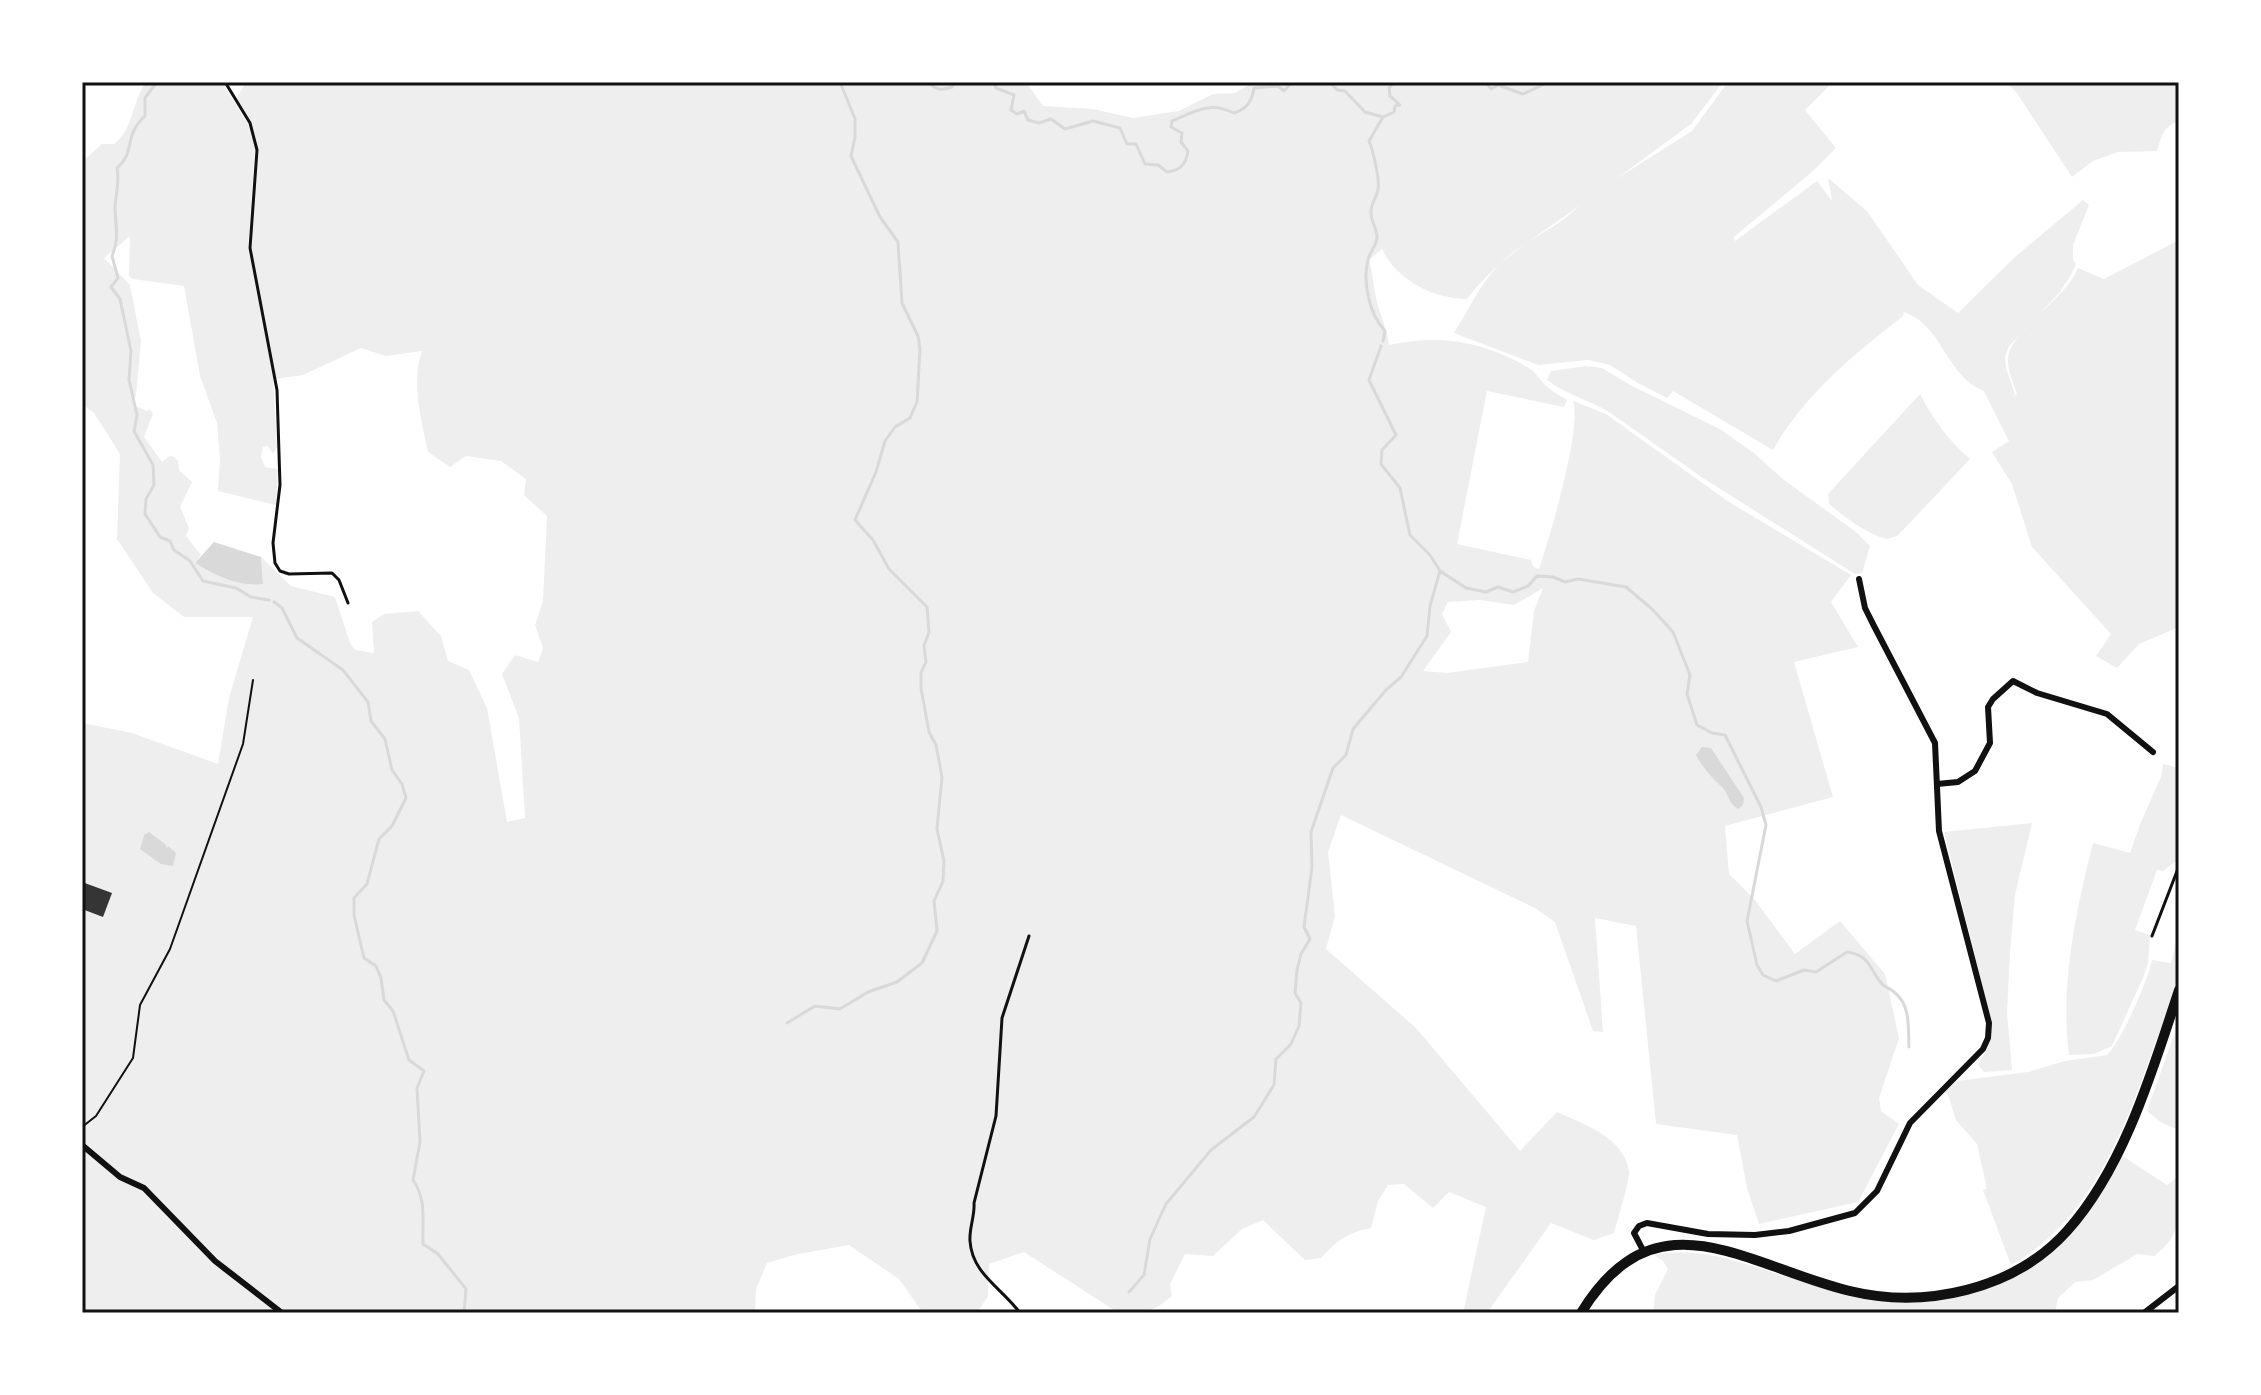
<svg xmlns="http://www.w3.org/2000/svg" width="2261" height="1395" font-family="Karla,sans-serif">
	<style>
		.green { fill: #eee; fill-rule: evenodd }
		.water { fill: #d9d9d9 }
		.lines { fill: none; stroke-linecap: round; stroke-linejoin: round }
		.stream { stroke: #d9d9d9; stroke-width: 3 }
		.building { fill: #353535 }
		.path { stroke: #111; stroke-width: 2 }
		.service { stroke: #111; stroke-width: 3 }
		.minor { stroke: #111; stroke-width: 6 }
		.primary { stroke: #111; stroke-width: 10 }
		.neatline { fill: none; stroke: #111; stroke-width: 3 }
	</style>
	<rect width="100%" height="100%" fill="#fff"/>
	<path class="green" d="M146,82h76l26,42 7,26 -7,98 25,128 4,71 -4,7 -5,-8 -5,1 -2,10 4,10 13,2 -2,36 -58,-14 2,-32 -3,-36 -17,-47 -16,-90 -51,-7 -4,-3 1,-40 -26,22 26,27 11,56 -5,54 -3,10 14,6 3,-2 3,5 -9,23 18,25 8,-6 4,1 4,4 1,9 13,12 -12,25 9,21 -3,8 15,19 -6,8c21,13 43,24 68,20l-2,-26 30,29 44,11 15,46 5,7 19,3 -2,-31 12,-8 34,-3 23,25 7,25 21,9 18,38 20,114 18,-4 -6,-100 -17,-44 13,-19 23,7 5,-14 -8,-23 8,-24 4,-85 -23,-21 2,-16 -25,-18 -35,-5 -16,11 -22,-15c-7,-33 -17,-70 -6,-101l-36,5 -25,-8 -58,27 -28,4 -25,-125 7,-96 -5,-29 -16,-30 10,-17h780l17,24 50,3 40,9 46,-7 34,-17 22,-1 19,-11h469l-32,42 -75,55 76,-48 36,-49h105l-28,28 31,38 -23,23 -79,66 1,4 82,-60 15,20 -4,-23 39,33 51,74 40,28 58,-57 67,-56 6,5 -16,40v15l3,4 -5,11 -11,17 -51,54 -4,11 1,11 9,26 -2,3 4,-3c-4,-11 -10,-25 -9,-37 3,-27 58,-58 70,-89l26,11 75,-39v387l-40,17 -22,24 -21,-12 15,-22 -79,-87 -20,-63 -20,-32 17,-11 -25,-50c-37,-13 -42,-67 -80,-79l-1,4c-51,40 -98,78 -130,134l-100,-59 -6,7 -29,-15 -28,-18 -22,-5 -50,5 -84,-32c19,-30 29,-57 58,-80 22,-17 49,-28 67,-47 -41,30 -80,51 -112,93 -33,0 -71,-19 -85,-50l-13,11c4,15 5,32 9,46 4,13 9,25 11,39 52,-11 94,-4 140,23 8,5 10,12 17,18 6,5 14,10 21,14l-3,7 -77,-16 -30,153 74,16 2,7 6,2c11,-33 43,-139 34,-168l33,13 123,88 122,73 -20,27 27,45 -64,15 39,135 -108,29 4,48 26,26 40,54 45,-33 45,53 14,64 -20,60 2,13 18,13 -41,78 -99,22 -12,-36 -10,-53 -81,-11 -20,-198 -41,-8 8,114 -10,-1 -38,-109 -20,-14 -194,-93 -13,37 7,64 -9,33 90,79 104,123 37,-39c26,12 67,25 72,59 1,10 -12,50 -15,62l-20,7 -43,-17 -64,90h-24l23,-106 -37,-15 -16,16 -29,-24 -16,1 -10,16 -7,27c-22,4 -35,13 -50,30l-16,2 -42,-40 -21,9 -29,27 -28,-2 -15,30 2,12c-21,17 -31,21 -58,14l-90,-58 -35,12 -1,32 -11,17h-54l-24,-34 -50,-34 -51,9 -31,9 -11,26 -1,24h-673v-590l50,10 86,31 11,-66 24,-81h-69l-31,-24 -36,-54 3,-85 -26,-41 -12,-9v-242l20,-18h12c20,-15 18,-43 32,-62zM1543,588l-9,23 -6,51 -81,11 -24,-2 28,-39 -9,-18 6,-12 32,-2 34,5z
		M2006,82h173v39c-16,5 -17,15 -22,30l-39,1 -25,9 -21,16 -56,-85z
		M1586,366l16,2 30,18 88,43 35,25 29,26 72,52 14,14 -8,27 -7,1 -152,-96 -94,-66c-20,-12 -42,-17 -62,-32l4,-9z
		M1920,394c13,25 28,46 50,65l-65,69 -8,8 -10,3c-22,-6 -41,-21 -58,-35l-1,-10z
		M2163,764l16,4v91l-16,12 -6,-1 -22,60 15,5 -2,28 -5,15 -31,68 -18,8 -25,1c-9,-71 7,-144 24,-212l37,10 11,-31 20,-45z
		M2032,823l-17,72 -5,57 -3,60 5,58 -28,2 -6,-7 11,-19 3,-22 -48,-192z
		M2179,931c0,14 2,30 0,43 -4,23 -16,48 -24,70 -29,82 -64,177 -144,221l-28,-75 4,-1 -10,-45 -21,-24 -8,-25 -3,-3 12,-11 71,-9 37,-11 42,-6c13,-11 42,-77 45,-95l19,3z
		M2179,1021v109l-17,-7 -15,-12z
		M2121,1155l46,30 12,-9c0,35 6,57 -25,80l-17,-2 -44,26 -18,2 -17,16 -3,15h-402l2,-18 13,-26 -5,-8 -9,-6c48,-10 90,9 136,23 57,18 113,34 173,18 13,-4 26,-11 39,-17 23,-10 44,-19 62,-38 23,-25 39,-56 57,-86z"/>
	<path class="water" d="M214,542l47,15 2,27c-25,3 -47,-8 -68,-21z
		M1702,747l9,1 33,50 -1,7 -5,4c-10,-6 -9,-15 -16,-22 -11,-10 -19,-19 -26,-32z
		M149,832l17,13v3l2,-2 8,7 -3,13 -12,-2 -21,-15 4,-14z"/>
	<g class="lines">
		<path class="stream" d="M157,82l-12,16v18c-22,20 -9,36 -28,52 3,14 -1,24 -2,38 0,19 5,32 -3,50l6,22 -7,9 9,12 11,52 -2,29 8,35 -3,16 19,34 1,20 -8,14 -1,15 15,23 10,4 4,9 16,11 13,20 33,7 15,9 18,3
			M928,82c8,8 13,9 24,5l2,-5
			M994,82l2,6 18,7 -3,15 6,4 7,-3 4,9 11,3 12,-4 14,10 28,-8 27,7 7,16h9l9,20 13,1 9,7c13,-2 19,-7 21,-21l-7,-9 1,-9 -11,-6 1,-6c24,-10 37,-20 62,-8 13,-4 18,-12 20,-25l24,-2 6,5 8,-9
			M1330,82l7,8 8,1 20,21 18,5 11,-5 1,-6 5,-1 -10,-9 -1,-8 5,-6
			M1486,82l5,7 7,-4 25,9 26,-12
			M1383,341l2,-10c-15,-16 -23,-48 -17,-71 1,-7 9,-15 9,-23 0,-8 -6,-16 -6,-24 -1,-8 6,-16 7,-24 2,-8 -5,-39 -9,-48l14,-24
			M1440,571l26,17 20,4 12,-5 15,5 15,-6 9,-10 16,1 12,5 13,-3 48,8 26,22 21,23 17,43 -3,19 10,31 15,8 13,2 36,72 5,18 -19,96 10,44 6,10 13,6 28,-11 12,2 31,-20c26,4 21,18 36,33 1,1 11,6 11,7 17,13 14,36 15,55
			M274,602l8,6 15,30 46,32 25,32 3,19 14,18 7,31 10,14 4,14 -14,28 -13,13 -12,45 -13,14v17l10,43 12,8 5,12 3,22 9,11 16,49 15,11 -7,17 3,54 -7,38c14,20 9,41 10,64l15,10 28,35 -2,24
			M787,1023l28,-17 25,3 28,-17 29,-10 25,-19 15,-32 -3,-30 9,-20 1,-20 -7,-32 5,-52 -6,-32 -7,-13 -8,-44v-15l5,-11 -2,-16 5,-14 -2,-25 -38,-38 -16,-29 -18,-20 21,-48 9,-31 10,-14 15,-9 7,-16 3,-53 -2,-13 -16,-33 -4,-61 -18,-25 -29,-61 4,-19v-18l-15,-37
			M1129,1292l15,-17 6,-36 16,-35 45,-54 43,-33 20,-32 2,-26 15,-15 8,-18 2,-23 -6,-10 2,-23 4,-16 9,-15 -6,-12 8,-60 -1,-35 22,-64 13,-13 7,-26 33,-39 15,-13 26,-41 3,-30 10,-35 -10,-16 -20,-20 -10,-47 -19,-24 1,-14 14,-15 -27,-55 12,-34"/>
	</g>
	<path class="building" d="M82,882l30,11 -9,24 -21,-8z"/>
	<g class="lines">
		<path class="path" d="M82,1127l14,-11 37,-58 7,-53 30,-56 73,-205 10,-64"/>
		<path class="service" d="M225,82l25,41 7,27 -7,98 27,142 3,95 -7,58 2,20 5,8 9,3 43,-1 7,7 9,23
			M2152,936l27,-70
			M1020,1313c-18,-25 -48,-39 -50,-72 -1,-13 5,-25 4,-38l22,-87 6,-98 27,-82"/>
		<path class="minor" d="M1937,784l21,-2 17,-11 15,-28 -2,-36 5,-8 20,-18 24,12 70,21 46,38
			M82,1145l38,32 24,11 71,73 67,52
			M1644,1252l-10,-19 5,-7 8,-3 61,11 47,1 34,-4 66,-18 22,-22 33,-68 73,-74 5,-11 1,-15 -50,-192 -4,-88 -61,-117 -9,-18 -6,-29
			M2144,1313l35,-27"/>
		<path class="primary" d="M1581,1313c75,-123 165,-47 269,-22 75,18 164,-1 217,-60 57,-63 86,-162 112,-241"/>
	</g>
	<rect width="2261" height="1395" fill="none" stroke="#ffffff" stroke-width="168"/>
	<rect x="84" y="84" width="2093" height="1227" class="neatline"/>
</svg>
